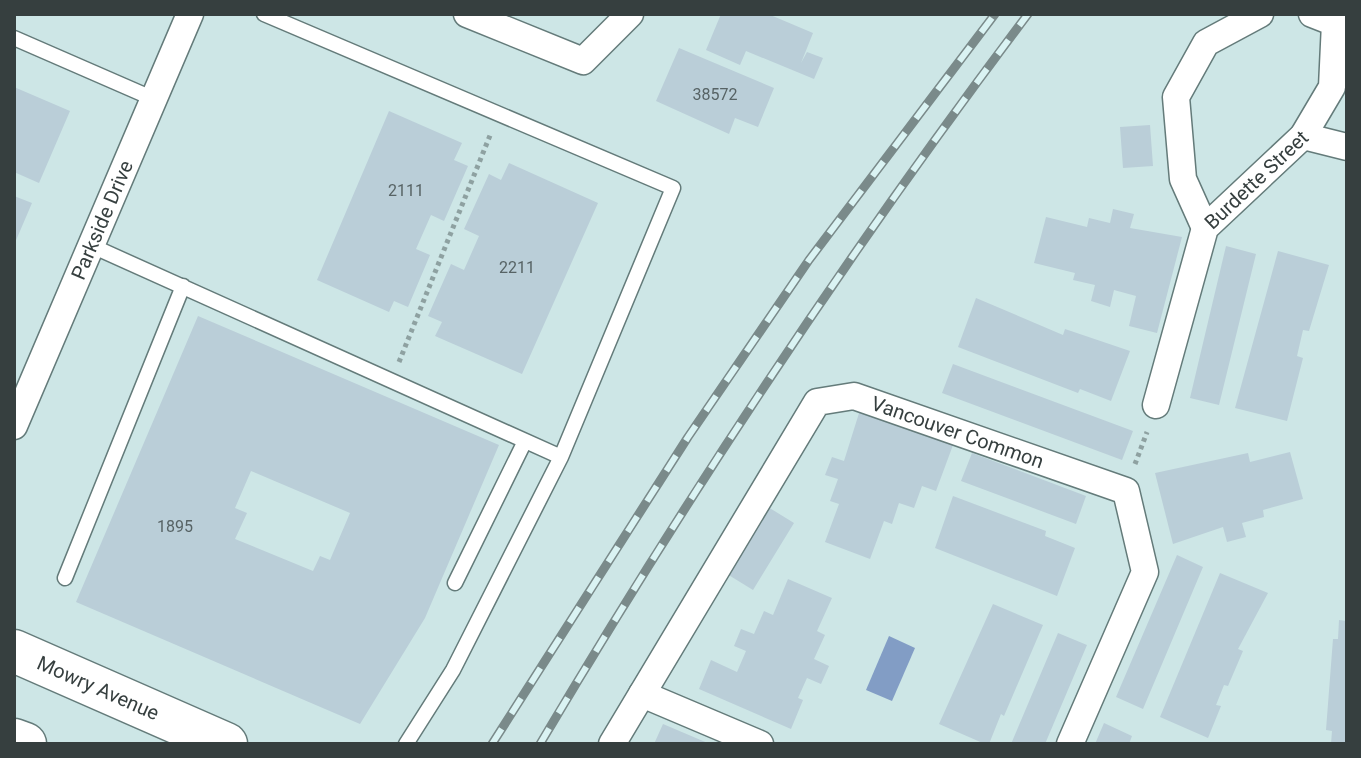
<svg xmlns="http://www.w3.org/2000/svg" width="1361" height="758" font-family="Roboto,sans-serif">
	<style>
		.water { fill: #829dc5 }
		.building { fill: #baced8; fill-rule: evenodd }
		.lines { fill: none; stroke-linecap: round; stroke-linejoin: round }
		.service-casing { stroke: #647b7a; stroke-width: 17 }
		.minor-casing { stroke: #647b7a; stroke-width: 29 }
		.primary-casing { stroke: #647b7a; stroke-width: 45 }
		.path { stroke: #8ea1a1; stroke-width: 5; stroke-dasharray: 4 4; stroke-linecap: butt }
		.service { stroke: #fff; stroke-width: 14 }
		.minor { stroke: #fff; stroke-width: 26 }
		.primary { stroke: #fff; stroke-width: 42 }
		.rail-casing { stroke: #7a8a8a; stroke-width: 9 }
		.rail { stroke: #daf3f3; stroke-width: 6; stroke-dasharray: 18; stroke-linecap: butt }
		.labels { text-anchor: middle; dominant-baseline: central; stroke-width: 7; stroke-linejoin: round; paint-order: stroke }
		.number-label { font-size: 16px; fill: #576365 }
		.street-label { font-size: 20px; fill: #363f3f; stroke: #daf3f3 }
	</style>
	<rect width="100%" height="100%" fill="#cde6e6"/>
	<path class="water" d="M889,636l26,12 -23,53 -26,-11z"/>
	<path class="building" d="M721,14h47l45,19 -12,30 6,-11 16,6 -9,21 -68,-28 -6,14 -34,-15z
		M679,48l95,40 -16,39 -23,-9 -6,16 -73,-33z
		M14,87l56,24 -31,72 -25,-11z
		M389,111l73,32 -8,17 14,6 -24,55 -13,-6 -15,34 14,6 -22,52 -14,-6 -5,11 -72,-32z
		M1150,125l3,41 -30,2 -3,-41z
		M509,163l89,40 -76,171 -87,-38 7,-14 -14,-6 23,-52 13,6 15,-34 -15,-7 25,-55 12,6z
		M14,196l18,7 -18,42z
		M1113,209l21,5 -4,14 52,9 -25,96 -28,-7 7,-30 -22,-6 -4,17 -19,-6 4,-16 -22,-5 2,-7 -41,-10 12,-46 41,10 2,-9 21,5z
		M1226,246l30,8 -37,151 -29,-7z
		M1278,251l51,14 -20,66 -6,-1 -6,26 6,2 -16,63 -52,-13z
		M976,298l87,37 2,-6 65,22 -19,50 -31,-12 -2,4 -120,-46z
		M198,316l301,129 -74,173 -65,106 -284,-122zM251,471l99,42 -20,47 -10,-4 -7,15 -78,-32 12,-26 -12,-5z
		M953,364l180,67 -11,29 -180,-67z
		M860,410l93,35 -17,46 -14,-5 -8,22 -15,-5 -7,21 -8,-3 -14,38 -45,-17 14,-38 -9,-3 8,-22 -13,-4 7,-18 12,4z
		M1290,452l13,47 -40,11 1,7 -22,6 4,14 -19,5 -4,-15 -50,17 -18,-71 93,-20 2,9z
		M972,453l114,43 -10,28 -115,-43z
		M953,496l93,35 -1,5 30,12 -18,48 -122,-48z
		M768,507l26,16 -41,67 -26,-16z
		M1177,555l26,12 -60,142 -27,-12z
		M1220,573l48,20 -30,56 5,2 -15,35 -4,-1 -8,20 5,1 -13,32 -48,-21z
		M788,579l44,19 -15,33 8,4 -11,24 15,7 -8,18 -14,-6 -9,20 5,2 -12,29 -92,-40 12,-29 26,12 9,-21 -12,-5 7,-17 13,5 10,-23 9,4z
		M993,604l50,21 -39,91 -3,-2 -12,30h-4l-46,-20z
		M1339,620l8,1v123h-16l1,-13 -6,-1 7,-91h5z
		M1058,633l29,12 -42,99h-34z
		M1104,723l28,13 -3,8h-34z
		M663,724l47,20h-56z"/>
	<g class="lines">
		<defs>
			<path id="service" d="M264,14l409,174 -112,269 -108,213 -47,74
				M14,38l140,61
				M92,246l469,211
				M65,578l118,-292
				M455,583l70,-142"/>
			<g id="minor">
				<path d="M467,14l116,47 47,-47"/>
				<path d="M1303,136l44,11"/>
				<path d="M1205,228l-22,-49 -7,-82 30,-54 54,-29"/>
				<path id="s1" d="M1156,405l49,-177 98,-92 29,-49 3,-64 -23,-9"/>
				<path id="s2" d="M14,426l176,-412"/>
				<path d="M642,694l118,50"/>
				<path id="s3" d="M612,744l205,-342 37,-6 272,95 19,81 -75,172"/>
			</g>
			<g id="primary">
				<path id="s4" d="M14,651l212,93"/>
				<path d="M14,740l11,4"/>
			</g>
		</defs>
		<use href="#service" class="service-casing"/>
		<use href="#minor" class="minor-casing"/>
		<use href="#primary" class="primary-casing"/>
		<path class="path" d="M399,362l92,-229
			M1135,464l12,-32"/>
		<use href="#service" class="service"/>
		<use href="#minor" class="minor"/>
		<use href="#primary" class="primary"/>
		<defs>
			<path id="rail" d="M492,744l196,-307 121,-177 186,-246
				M540,744c149,-251 312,-497 488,-730"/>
		</defs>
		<use href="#rail" class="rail-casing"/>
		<use href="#rail" class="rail"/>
	</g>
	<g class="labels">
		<g class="number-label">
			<text x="715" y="94">38572</text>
			<text x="406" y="190">2111</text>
			<text x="517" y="267">2211</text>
			<text x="175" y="526">1895</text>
		</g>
		<g class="street-label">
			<text stroke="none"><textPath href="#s1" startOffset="254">Burdette Street</textPath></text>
			<text stroke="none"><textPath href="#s2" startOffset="224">Parkside Drive</textPath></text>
			<text stroke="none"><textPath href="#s3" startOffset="546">Vancouver Common</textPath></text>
			<text stroke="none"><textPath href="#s4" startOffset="92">Mowry Avenue</textPath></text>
		</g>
	</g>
	<rect width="1361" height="758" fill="none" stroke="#363f3f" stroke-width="32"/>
</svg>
